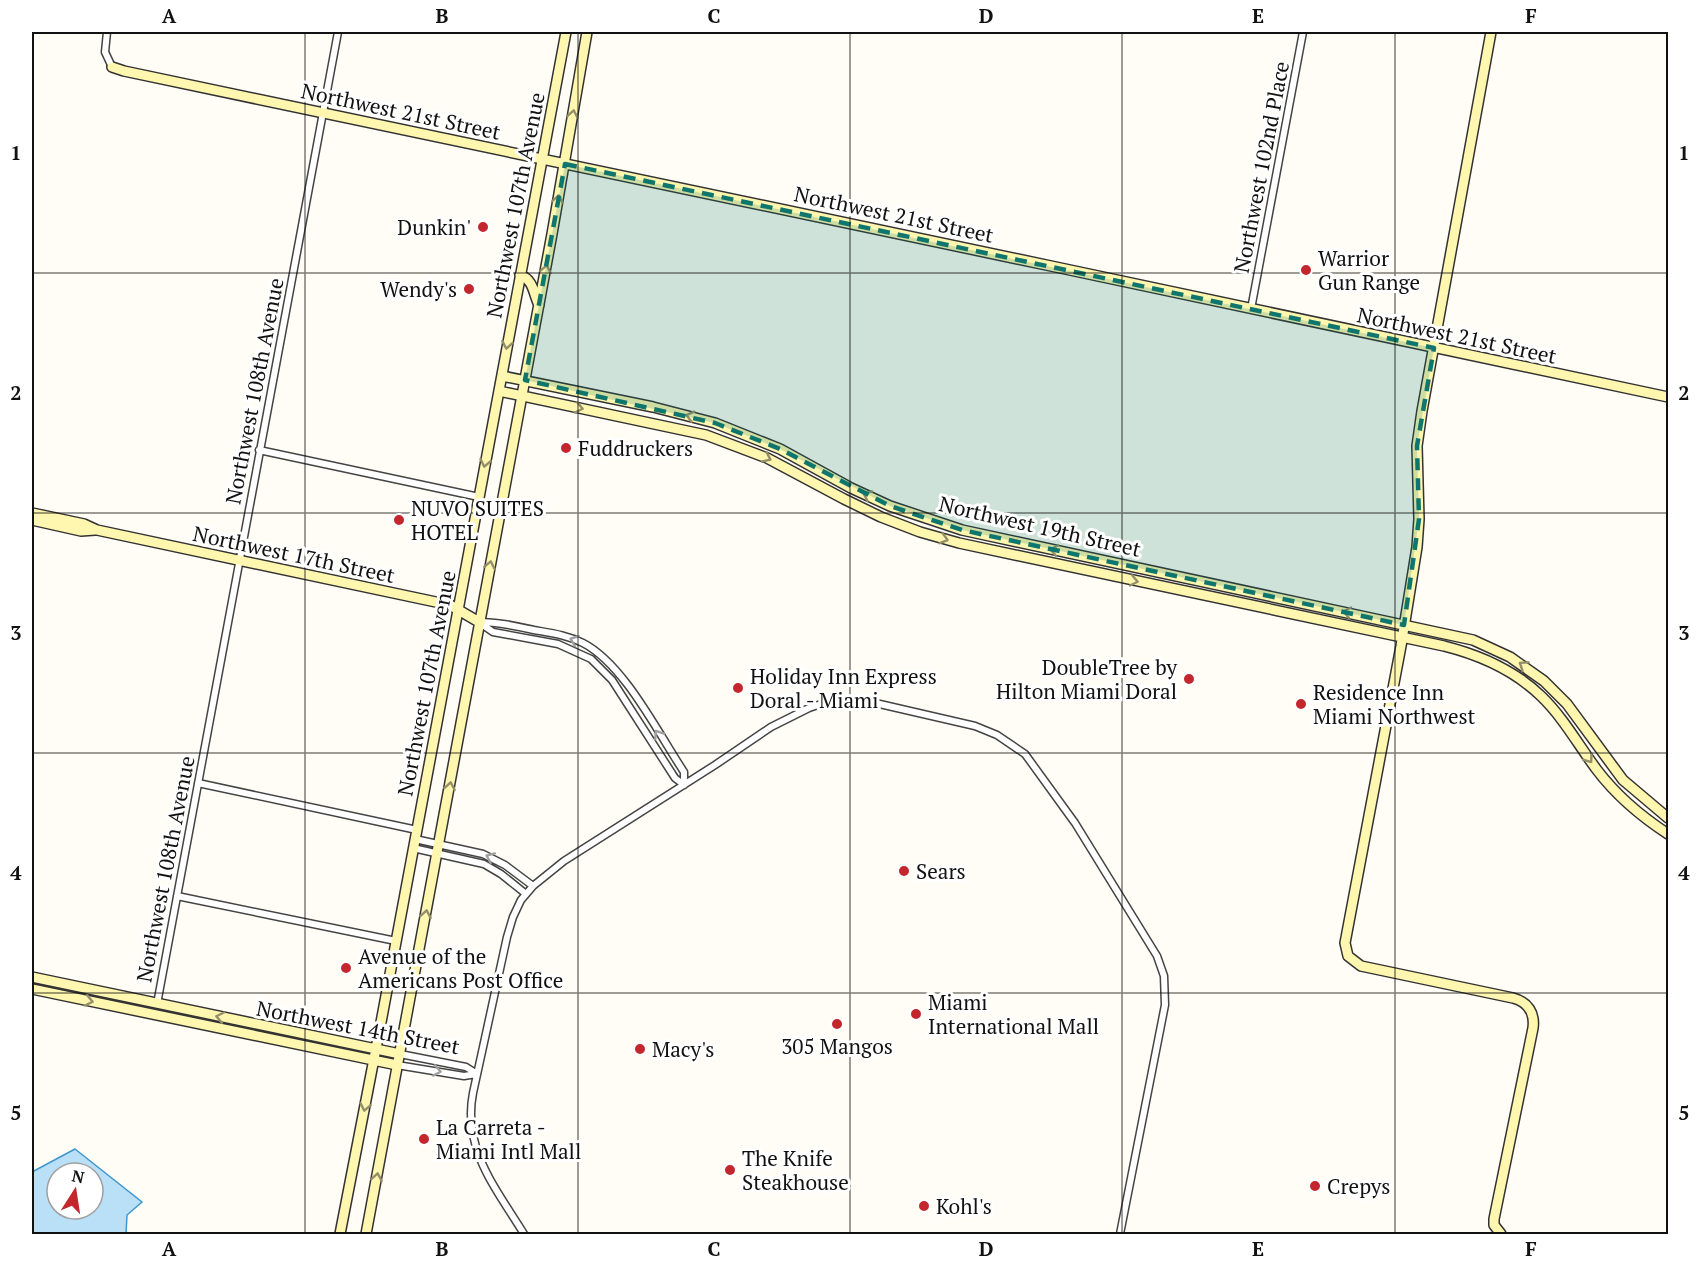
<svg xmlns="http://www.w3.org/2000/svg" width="1700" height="1266" font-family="'PT Serif',serif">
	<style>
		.water { fill: #b9e0f7; stroke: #3f96cf; stroke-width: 1.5; fill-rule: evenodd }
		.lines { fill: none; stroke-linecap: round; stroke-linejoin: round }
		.street-casing { stroke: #444; stroke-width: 9 }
		.secondary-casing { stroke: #333; stroke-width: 12 }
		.street { stroke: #fff; stroke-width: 6 }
		.secondary { stroke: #fff6b0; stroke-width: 9 }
		.oneway { stroke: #948f68 }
		.oneway2 { stroke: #a0a0a0 }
		.marked { fill: #0f766e; fill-opacity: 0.2; stroke: #0f766e; stroke-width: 4.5; stroke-dasharray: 12 8; stroke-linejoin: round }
		.grid { fill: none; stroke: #111; stroke-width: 1.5; stroke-opacity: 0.55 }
		.poi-dot { fill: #c4262e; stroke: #fff; stroke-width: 2 }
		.labels { text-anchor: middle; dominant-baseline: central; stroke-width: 6; stroke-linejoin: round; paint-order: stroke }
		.street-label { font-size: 21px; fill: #111; stroke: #fff }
		.poi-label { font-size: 21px; fill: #111; stroke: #fff; text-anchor: start }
		.neatline { fill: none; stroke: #111; stroke-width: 2 }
		.grid-label { font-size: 20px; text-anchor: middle; font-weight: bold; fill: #111 }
	</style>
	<rect width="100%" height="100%" fill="#fffdf5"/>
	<path class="water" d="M75,1149l67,53 -15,13 -1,19h-94v-62zM57,1173h36v36h-36z"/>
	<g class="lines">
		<defs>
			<path id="street" d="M107,32l-2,20 7,15
				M1251,309l52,-277
				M259,450l220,47
				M479,622c19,0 37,4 55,8 17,3 33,5 49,13 41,21 75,90 101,129v13
				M480,623l13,9 65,12 33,15 21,21 63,98 9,7
				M198,783l219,47
				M415,839l68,15 22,11 28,21
				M413,848l71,16 17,10 25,20
				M177,896l219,45
				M157,1004l181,-972
				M400,1054l66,13 11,7
				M397,1065l67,11 12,-2
				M524,1234c-27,-44 -62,-85 -51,-141l34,-156 6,-20 8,-17 12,-14 31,-25 151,-96 56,-38 38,-19 18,-6 22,-2 22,2 104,24 22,9 28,19 50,69 82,133 7,20 1,29 -45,229"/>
			<path id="secondary" d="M1491,32l-69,379 -5,35 2,73 -2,28 -16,99 -56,297 3,13 13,10 152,32c15,4 22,15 20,30l-39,191v6l7,9
				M112,67l12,4 927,195 617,131
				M520,275c14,5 13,18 19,30
				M502,376l151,31 62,16 65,26 71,39 39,18 72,24 511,110 37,17 34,24 23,23 56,76 45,38
				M499,391l207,44 61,23 77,41 37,18 39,15 39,11 485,103c36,9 70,24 97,50 22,21 38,50 56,74 19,25 45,47 71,64
				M32,513l52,11 13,6 353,75 29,17
				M32,520l49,11 14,-1
				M32,977l368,77
				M32,989l365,76
				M340,1234l39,-201 187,-1001
				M366,1234l186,-1000 35,-202"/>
		</defs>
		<use href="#street" class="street-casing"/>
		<use href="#secondary" class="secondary-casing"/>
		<use href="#street" class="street"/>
		<use href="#secondary" class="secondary"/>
	</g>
	<defs><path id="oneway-chevron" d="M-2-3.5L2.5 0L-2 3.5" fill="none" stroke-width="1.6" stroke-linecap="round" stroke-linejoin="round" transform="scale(1.5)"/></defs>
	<g class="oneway">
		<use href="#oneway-chevron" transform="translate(573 114) rotate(-80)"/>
		<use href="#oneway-chevron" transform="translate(558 199) rotate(-80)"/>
		<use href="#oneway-chevron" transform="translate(546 269) rotate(-79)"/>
		<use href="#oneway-chevron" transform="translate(507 345) rotate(100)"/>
		<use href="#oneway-chevron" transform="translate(579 408) rotate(12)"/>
		<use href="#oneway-chevron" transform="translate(690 416) rotate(-165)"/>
		<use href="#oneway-chevron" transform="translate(767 458) rotate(25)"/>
		<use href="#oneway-chevron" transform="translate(485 463) rotate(101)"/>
		<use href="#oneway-chevron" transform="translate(867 495) rotate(-155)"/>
		<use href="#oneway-chevron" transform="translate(944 539) rotate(16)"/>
		<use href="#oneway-chevron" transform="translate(1054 550) rotate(-168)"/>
		<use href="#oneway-chevron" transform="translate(490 565) rotate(-79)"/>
		<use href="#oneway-chevron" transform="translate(1134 581) rotate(12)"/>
		<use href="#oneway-chevron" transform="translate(1347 612) rotate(-168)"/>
		<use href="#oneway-chevron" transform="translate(1523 665) rotate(-146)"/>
		<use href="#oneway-chevron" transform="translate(1589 759) rotate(54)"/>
		<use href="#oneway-chevron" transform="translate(450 786) rotate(-80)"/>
		<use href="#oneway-chevron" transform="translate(426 914) rotate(-80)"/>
		<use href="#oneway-chevron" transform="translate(89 1001) rotate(12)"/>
		<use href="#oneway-chevron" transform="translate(220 1017) rotate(-168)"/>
		<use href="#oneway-chevron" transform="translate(365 1107) rotate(101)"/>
		<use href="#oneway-chevron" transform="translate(377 1177) rotate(-80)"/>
	</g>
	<g class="oneway2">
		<use href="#oneway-chevron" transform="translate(574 640) rotate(-158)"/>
		<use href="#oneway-chevron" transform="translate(658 734) rotate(-123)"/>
		<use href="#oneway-chevron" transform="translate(490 857) rotate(-156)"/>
		<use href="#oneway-chevron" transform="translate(437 1071) rotate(11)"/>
	</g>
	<path class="marked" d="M565,164l869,184 -17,98 2,73 -15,106 -442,-95 -72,-24 -110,-57 -65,-26 -190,-43z"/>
	<path class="grid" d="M305,32v1202M578,32v1202M850,32v1202M1122,32v1202M1395,32v1202M32,273h1636M32,513h1636M32,753h1636M32,993h1636"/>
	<g class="poi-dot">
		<circle cx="483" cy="227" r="6"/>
		<circle cx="1306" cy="270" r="6"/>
		<circle cx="469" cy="289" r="6"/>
		<circle cx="566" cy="448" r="6"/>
		<circle cx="399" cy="520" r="6"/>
		<circle cx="1189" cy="679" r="6"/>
		<circle cx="738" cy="688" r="6"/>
		<circle cx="1301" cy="704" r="6"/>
		<circle cx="904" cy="871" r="6"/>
		<circle cx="346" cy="968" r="6"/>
		<circle cx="916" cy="1014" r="6"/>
		<circle cx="837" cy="1024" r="6"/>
		<circle cx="640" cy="1049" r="6"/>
		<circle cx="424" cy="1139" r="6"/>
		<circle cx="730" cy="1170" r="6"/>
		<circle cx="1315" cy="1186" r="6"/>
		<circle cx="924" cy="1206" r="6"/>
	</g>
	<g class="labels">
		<g class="street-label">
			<text transform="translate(401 111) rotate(12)">Northwest 21st Street</text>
			<text transform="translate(1261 167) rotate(-79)">Northwest 102nd Place</text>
			<text transform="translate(515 205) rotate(-79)">Northwest 107th Avenue</text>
			<text transform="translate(894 214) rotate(12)">Northwest 21st Street</text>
			<text transform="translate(1457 335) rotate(12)">Northwest 21st Street</text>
			<text transform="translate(254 391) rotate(-79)">Northwest 108th Avenue</text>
			<text transform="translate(1040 526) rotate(13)">Northwest 19th Street</text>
			<text transform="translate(294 554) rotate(12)">Northwest 17th Street</text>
			<text transform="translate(426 683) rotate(-79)">Northwest 107th Avenue</text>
			<text transform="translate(165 869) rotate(-79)">Northwest 108th Avenue</text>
			<text transform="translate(358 1027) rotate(11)">Northwest 14th Street</text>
		</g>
		<g class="poi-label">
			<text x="471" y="227" text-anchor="end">Dunkin'</text>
			<text x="1318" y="258">Warrior<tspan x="1318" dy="24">Gun Range</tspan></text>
			<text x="457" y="289" text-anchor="end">Wendy's</text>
			<text x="578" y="448">Fuddruckers</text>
			<text x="411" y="508">NUVO SUITES<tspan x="411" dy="24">HOTEL</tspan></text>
			<text x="1177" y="667" text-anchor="end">DoubleTree by<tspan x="1177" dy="24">Hilton Miami Doral</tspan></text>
			<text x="750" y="676">Holiday Inn Express<tspan x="750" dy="24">Doral - Miami</tspan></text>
			<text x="1313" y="692">Residence Inn<tspan x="1313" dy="24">Miami Northwest</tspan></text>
			<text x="916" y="871">Sears</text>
			<text x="358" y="956">Avenue of the<tspan x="358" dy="24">Americans Post Office</tspan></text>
			<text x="928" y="1002">Miami<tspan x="928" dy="24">International Mall</tspan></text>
			<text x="837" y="1046" text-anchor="middle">305 Mangos</text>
			<text x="652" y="1049">Macy's</text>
			<text x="436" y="1127">La Carreta -<tspan x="436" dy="24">Miami Intl Mall</tspan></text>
			<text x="742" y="1158">The Knife<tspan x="742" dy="24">Steakhouse</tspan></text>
			<text x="1327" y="1186">Crepys</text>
			<text x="936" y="1206">Kohl's</text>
		</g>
	</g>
	<rect width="1700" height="1266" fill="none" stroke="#ffffff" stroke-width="66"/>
	<g transform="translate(75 1191) rotate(12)"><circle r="28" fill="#ffffff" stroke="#a0a0a0" stroke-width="1.5"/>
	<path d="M0-4.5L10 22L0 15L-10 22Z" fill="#c4262e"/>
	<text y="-9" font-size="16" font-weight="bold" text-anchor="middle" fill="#111111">N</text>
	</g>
	<rect x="33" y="33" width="1634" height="1200" class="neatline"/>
	<g class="grid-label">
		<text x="169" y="23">A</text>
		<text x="442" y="23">B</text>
		<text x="714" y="23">C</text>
		<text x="986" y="23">D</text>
		<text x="1258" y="23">E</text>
		<text x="1531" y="23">F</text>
		<text x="16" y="160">1</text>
		<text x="1684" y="160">1</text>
		<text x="16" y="400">2</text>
		<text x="1684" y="400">2</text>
		<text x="16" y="640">3</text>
		<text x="1684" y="640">3</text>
		<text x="16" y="880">4</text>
		<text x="1684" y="880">4</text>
		<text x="16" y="1120">5</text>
		<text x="1684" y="1120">5</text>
		<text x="169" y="1256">A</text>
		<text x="442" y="1256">B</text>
		<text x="714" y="1256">C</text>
		<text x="986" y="1256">D</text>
		<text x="1258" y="1256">E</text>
		<text x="1531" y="1256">F</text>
	</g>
</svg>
